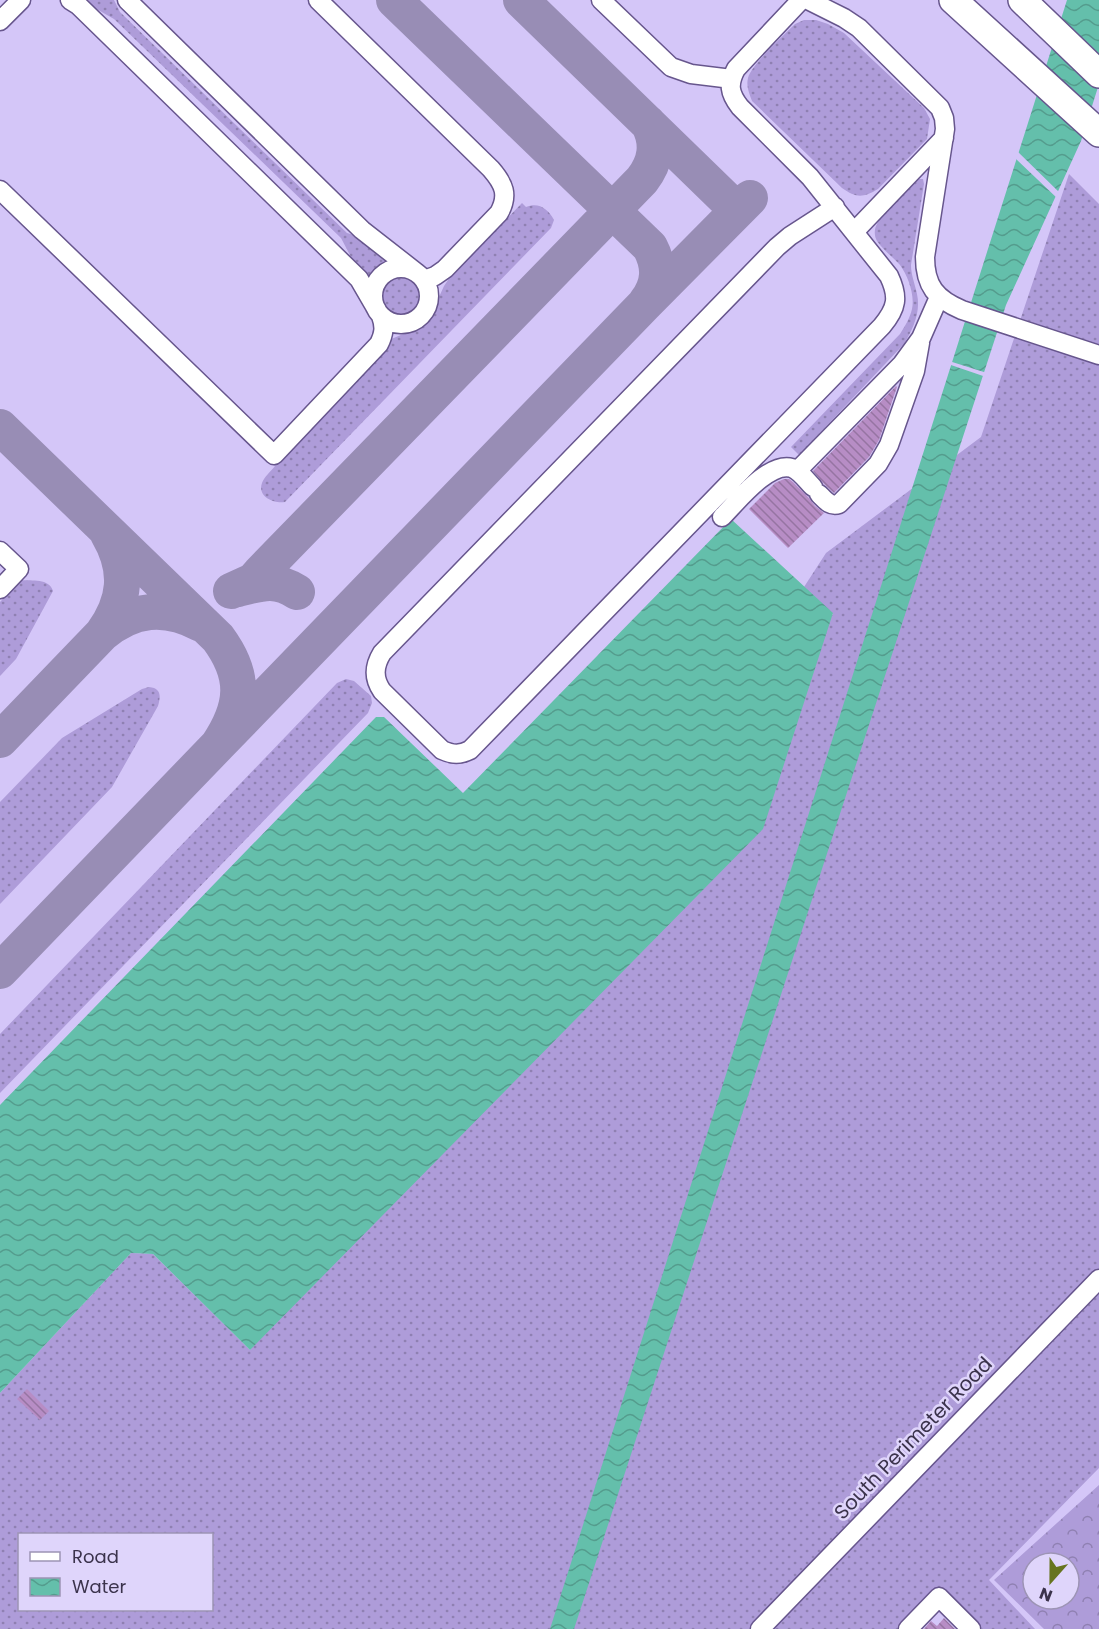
<svg xmlns="http://www.w3.org/2000/svg" width="1099" height="1629" font-family="Poppins,sans-serif">
	<style>
		.grass { fill: url(#grass-dots); fill-rule: evenodd }
		.forest { fill: url(#forest-crowns); fill-rule: evenodd }
		.water { fill: url(#water-waves) }
		.pier { fill: #d4c6f8 }
		.lines { fill: none; stroke-linecap: round; stroke-linejoin: round }
		.taxiway { stroke: #988db5; stroke-width: 36 }
		.building { fill: url(#building-back-hatch) }
		.minor-casing { stroke: #67568d; stroke-width: 21 }
		.highway-casing { stroke: #67568d; stroke-width: 30 }
		.minor { stroke: #fff; stroke-width: 18 }
		.highway { stroke: #fff; stroke-width: 27 }
		.labels { text-anchor: middle; dominant-baseline: central; stroke-width: 5; stroke-linejoin: round; paint-order: stroke }
		.street-label { font-size: 20px; fill: #3b334c; stroke: #dfd5fb }
	</style>
	<defs>
		<pattern id="grass-dots" width="8" height="8" patternUnits="userSpaceOnUse" patternTransform="scale(1.5)"><rect width="8" height="8" fill="#ae9cd9"/><path d="M2 2h.1M6 6h.1" fill="none" stroke="#8f80b2" stroke-width="1.8" stroke-linecap="round"/></pattern>
		<pattern id="forest-crowns" width="20" height="18" patternUnits="userSpaceOnUse" patternTransform="scale(1.5)"><rect width="20" height="18" fill="#ae9cd9"/><path d="M2 6a3 3 0 1 1 6 0M12 15a3 3 0 1 1 6 0" fill="none" stroke="#8f80b2"/></pattern>
		<pattern id="water-waves" width="16" height="10" patternUnits="userSpaceOnUse" patternTransform="scale(1.5)"><rect width="16" height="10" fill="#64bfab"/><path d="M0 5q4-4 8 0t8 0" fill="none" stroke="#549c8d"/></pattern>
		<pattern id="building-back-hatch" width="6" height="6" patternUnits="userSpaceOnUse" patternTransform="scale(1.5)"><rect width="6" height="6" fill="#b78dc5"/><path d="M-1 5l2 2M0 0l6 6M5-1l2 2" fill="none" stroke="#9674a2"/></pattern>
	</defs>
	<rect width="100%" height="100%" fill="#d4c6f8"/>
	<path class="grass" d="M86,0h28l6,12 227,221 14,4 26,22 -1,4 -11,6 -3,6h-4l-16,-16 -11,-21 -227,-219 -21,-12z
		M804,20h12l12,4 16,9 80,75 6,11 -3,20 -49,50c-15,9 -22,9 -36,-1l-90,-87c-3,-8 -6,-15 -4,-23 4,-14 35,-42 47,-54z
		M1069,174l30,30v1264l-110,112 46,49h-53l-43,-41 -39,41h-900v-236l131,-140 22,1 97,96 583,-736 -29,-27 22,-34 155,-116zM20,1534h192v76h-192z
		M919,179h4l1,5 -13,81c0,10 4,19 6,29 4,18 -4,35 -13,50l-105,111 -8,-8 109,-113c5,-8 10,-16 12,-25 3,-14 -4,-33 -12,-44 -7,-8 -17,-15 -23,-24 -3,-5 -3,-12 0,-17 7,-14 30,-33 42,-45z
		M522,203l4,4c13,-5 22,2 28,13l-3,8 -266,274c-11,2 -28,-5 -23,-19 2,-6 9,-12 13,-17l-3,-4 117,-122 33,-14 7,-7 15,-33 6,-9z
		M380 296a21 21 0 1 1 42 0a21 21 0 1 1-42 0Z
		M21,580c11,1 28,-2 32,11l-37,68 -16,17v-74z
		M346,679l8,2 17,15 1,7 -4,10 -368,380v-59l337,-351z
		M149,687c12,1 12,9 9,19l-46,81 -112,117v-102l62,-64 80,-49z"/>
	<path class="forest" d="M1099,1485v144h-55l-50,-49zM1033,1563h36v36h-36z"/>
	<path class="water" d="M1067,0h32v84l-18,57 -75,164 -432,1324h-24z
		M731,519l102,94 -70,216 -513,521 -97,-96 -22,-1 -131,140v-288l376,-388h8l79,76z"/>
	<path class="pier" d="M1016,150l44,43 -2,6 -44,-42z
		M949,361l38,12 -1,4 -38,-13z"/>
	<g class="lines">
		<path class="taxiway" d="M394,0l256,247c10,19 10,37 -4,55
			M521,0l216,210
			M0,427l218,211c28,38 26,68 0,107l-218,226
			M238,589c24,-6 37,-11 59,3
			M231,591l22,-10 7,-8 382,-393c14,-18 17,-37 6,-57
			M102,634c24,-33 27,-64 6,-100
			M0,740l102,-106c31,-26 63,-29 99,-10
			M218,745l426,-440 106,-107"/>
	</g>
	<path class="building" d="M896,386l1,1 -18,53 -10,17 -35,36 -10,-9 -11,-13z
		M784,479h5l4,3 15,15 7,9 9,7 -36,35 -39,-39 26,-26z
		M27,1389l22,22 -9,9 -23,-21z
		M944,1618l11,11h-31l7,-8 6,5z"/>
	<g class="lines">
		<defs>
			<path id="minor" d="M70,0l8,5 281,274 18,31
				M127,0l235,230 55,43
				M318,0l173,169c13,15 18,26 8,44l-54,56 -10,7 -11,4
				M601,0l70,67 20,7 41,5
				M801,0l-65,69c-8,15 -7,24 4,38l70,70 79,99c10,21 8,32 -7,50l-412,424c-10,5 -17,5 -28,0l-60,-59c-9,-13 -8,-25 0,-38l395,-406 13,-11 45,-29
				M808,0l36,18 15,10 81,80 4,10 1,11 -20,128c0,29 11,42 37,53l137,45
				M0,21l21,-21
				M0,190l274,265 105,-111c5,-10 6,-17 2,-28
				M854,232l90,-94
				M373 296a28 28 0 1 1 56 0a28 28 0 1 1-56 0Z
				M797,471l105,-107 19,-26 18,-41
				M819,494c6,6 11,13 20,10l39,-40 11,-19 26,-74 5,-28
				M722,517c15,-15 47,-56 70,-49 8,3 15,13 21,19
				M0,551l19,18 -19,20
				M760,1629l339,-350
				M908,1629l31,-32 32,32"/>
			<path id="highway" d="M953,0l146,133
				M1022,0l77,74"/>
		</defs>
		<use href="#minor" class="minor-casing"/>
		<use href="#highway" class="highway-casing"/>
		<use href="#minor" class="minor"/>
		<use href="#highway" class="highway"/>
	</g>
	<g class="labels">
		<g class="street-label">
			<text transform="translate(913 1438) rotate(-46)">South Perimeter Road</text>
		</g>
	</g>
	<rect x="18" y="1533" width="195" height="78" fill="#dfd5fb" stroke="#9d94b5" stroke-width="1.5"/>
	<rect x="30" y="1552" width="30" height="9" fill="#ffffff" stroke="#9d94b5" stroke-width="1.5"/>
	<text x="72" y="1563" font-size="18" fill="#3b334c">Road</text>
	<rect x="30" y="1578" width="30" height="18" fill="url(#water-waves)" stroke="#9d94b5" stroke-width="1.5"/>
	<text x="72" y="1593" font-size="18" fill="#3b334c">Water</text>
	<g transform="translate(1051 1581) rotate(201)"><circle r="28" fill="#dfd5fb" stroke="#9d94b5" stroke-width="1.5"/>
	<path d="M0-4.5L10 22L0 15L-10 22Z" fill="#67741f"/>
	<text y="-9" font-size="16" font-weight="bold" text-anchor="middle" fill="#3b334c">N</text>
	</g>
</svg>
